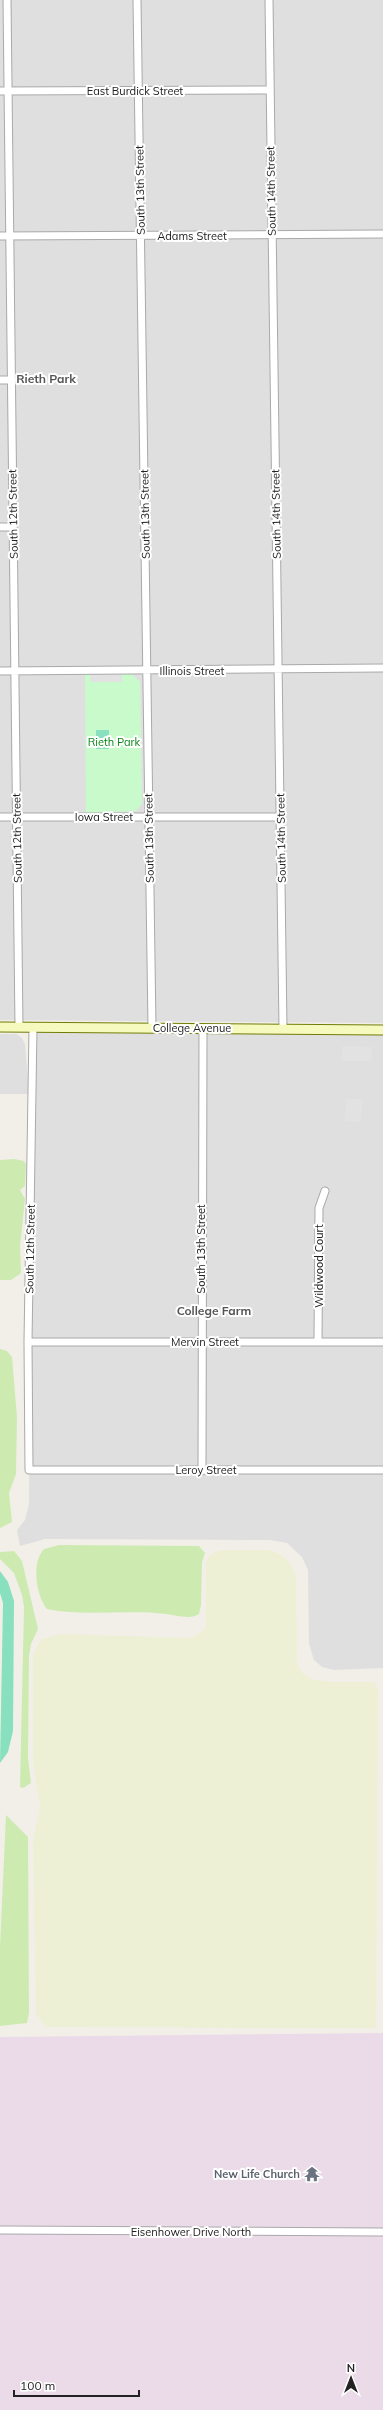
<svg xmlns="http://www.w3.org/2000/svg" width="383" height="2410" font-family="Mulish,sans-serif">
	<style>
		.residential { fill: #e0dfdf }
		.industrial { fill: #ebdbe8 }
		.farmland { fill: #eef0d5 }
		.grass { fill: #cdebb0 }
		.park { fill: #c8facc }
		.pitch { fill: #88e0be }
		.parking { fill: #e2e2e2 }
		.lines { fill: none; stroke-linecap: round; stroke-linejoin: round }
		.street-casing { stroke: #a9a9a9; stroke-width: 9 }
		.secondary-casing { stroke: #707d05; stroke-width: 11 }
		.street { stroke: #fff; stroke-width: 7 }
		.secondary { stroke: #f7fabf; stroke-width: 9 }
		.labels { text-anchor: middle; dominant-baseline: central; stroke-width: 4; stroke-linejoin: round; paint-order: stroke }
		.street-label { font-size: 11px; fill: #222; stroke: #fff }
		.park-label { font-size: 11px; fill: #0c8416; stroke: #fff }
		.worship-label { font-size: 11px; font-weight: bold; fill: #5b616d; stroke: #fff; text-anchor: end }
		.neighbourhood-label { font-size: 12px; font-weight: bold; fill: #555; stroke: #fff }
	</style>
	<rect width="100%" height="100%" fill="#f2efe9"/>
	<path class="residential" d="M0,0h383v1023l-383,-3z
		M33,1028l350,3v637l-49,2 -12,-3 -8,-7 -5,-16 -1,-74 -6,-13 -15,-14 -17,-3 -225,-1 -25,7 -3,-16 8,-10 4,-16z
		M0,1034h16l6,4 3,6 4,50h-29z"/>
	<path class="industrial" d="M383,2033v377h-383v-373z"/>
	<path class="farmland" d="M220,1550h48l12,4 10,9 6,14 1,87 6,10 11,6 18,2h42l4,6 -2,340 -330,-1 -10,-13 -3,-174 7,-33 -7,-45v-107l8,-16 20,-5 126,4 10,-3 9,-8v-64l4,-8z"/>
	<path class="grass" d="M14,1159l10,2 2,3 -1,22 -5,4 5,9 -5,47 1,26 -1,2 -9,6h-11v-120z
		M0,1349l7,2 5,6 5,60 -1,57 -7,19 3,29 -12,6z
		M59,1545l140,1 6,7 -3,9 -1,43 -2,9c-8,6 -24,1 -33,0 -39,-5 -80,3 -119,-5 -11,-14 -16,-46 -3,-60z
		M14,1551l8,10 16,68 -7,15 -2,12 -1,102 3,25 -8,5 -3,-1 4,-180 -2,-12 -8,-22 -14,-14v-7z
		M6,1815l22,22 1,176 -2,10 -27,3v-79z"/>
	<path class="park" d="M85,674h43l5,1 7,7 2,117v5l-6,7 -50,2z"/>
	<path class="pitch" d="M96,730h13v19h-13z
		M0,1571l8,11 6,19 -1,130 -5,21 -8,11 3,-160 -3,-10z"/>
	<path class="parking" d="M90,671h32v11h-32z
		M342,1046l30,1v14h-30z
		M346,1099h17l-3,23 -15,-1z"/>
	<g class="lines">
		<defs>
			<path id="street" d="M7,0l12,1027
				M137,0l15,1028
				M269,0l14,1029
				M0,91l270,-1
				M0,236l383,-2
				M0,380h12
				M0,527h13
				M0,671l383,-3
				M0,817h280
				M33,1028l-5,314 1,128h354
				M28,1342h355
				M318,1342l1,-134 6,-17
				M202,1471l1,-443
				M0,2230l383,2"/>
			<path id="secondary" d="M0,1027l383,3"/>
		</defs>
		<use href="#street" class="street-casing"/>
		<use href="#secondary" class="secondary-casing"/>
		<use href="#street" class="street"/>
		<use href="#secondary" class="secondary"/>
	</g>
	<defs>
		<symbol id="temple-bare" viewBox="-9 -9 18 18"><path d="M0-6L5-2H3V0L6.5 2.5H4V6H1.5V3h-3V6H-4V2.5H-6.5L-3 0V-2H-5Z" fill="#6b7280" stroke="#fff" stroke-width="2.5" paint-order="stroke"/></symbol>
	</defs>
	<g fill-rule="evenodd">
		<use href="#temple-bare" x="301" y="2163" width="22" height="22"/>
	</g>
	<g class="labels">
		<g class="street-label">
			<text x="135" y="91">East Burdick Street</text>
			<text transform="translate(140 190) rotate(-91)">South 13th Street</text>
			<text transform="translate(271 191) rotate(-91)">South 14th Street</text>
			<text x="192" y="236">Adams Street</text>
			<text transform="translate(13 514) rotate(-91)">South 12th Street</text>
			<text transform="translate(145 514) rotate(-91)">South 13th Street</text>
			<text transform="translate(276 514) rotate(-91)">South 14th Street</text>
			<text x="192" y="671">Illinois Street</text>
			<text x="104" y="817">Iowa Street</text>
			<text transform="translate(17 838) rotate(-91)">South 12th Street</text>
			<text transform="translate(149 838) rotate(-91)">South 13th Street</text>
			<text transform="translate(281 838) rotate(-91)">South 14th Street</text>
			<text x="192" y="1028">College Avenue</text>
			<text transform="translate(30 1249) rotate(-89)">South 12th Street</text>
			<text transform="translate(201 1249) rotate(-90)">South 13th Street</text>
			<text transform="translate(319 1266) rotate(-90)">Wildwood Court</text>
			<text x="205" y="1342">Mervin Street</text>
			<text x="206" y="1470">Leroy Street</text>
			<text x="191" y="2232">Eisenhower Drive North</text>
		</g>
		<g class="park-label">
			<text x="114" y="742">Rieth Park</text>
		</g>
		<g class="worship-label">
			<text x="300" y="2174">New Life Church</text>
		</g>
		<g class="neighbourhood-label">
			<text x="46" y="378">Rieth Park</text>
			<text x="214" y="1310">College Farm</text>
		</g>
	</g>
	<g transform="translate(351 2378)" stroke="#ffffff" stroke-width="3" paint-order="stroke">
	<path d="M0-3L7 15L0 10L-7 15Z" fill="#222222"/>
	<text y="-6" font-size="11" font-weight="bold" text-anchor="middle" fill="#222222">N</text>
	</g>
	<path d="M14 2390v6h125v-6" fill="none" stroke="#222222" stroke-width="2"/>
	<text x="20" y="2390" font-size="12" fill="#222222" stroke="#ffffff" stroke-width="3" paint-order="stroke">100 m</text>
</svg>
